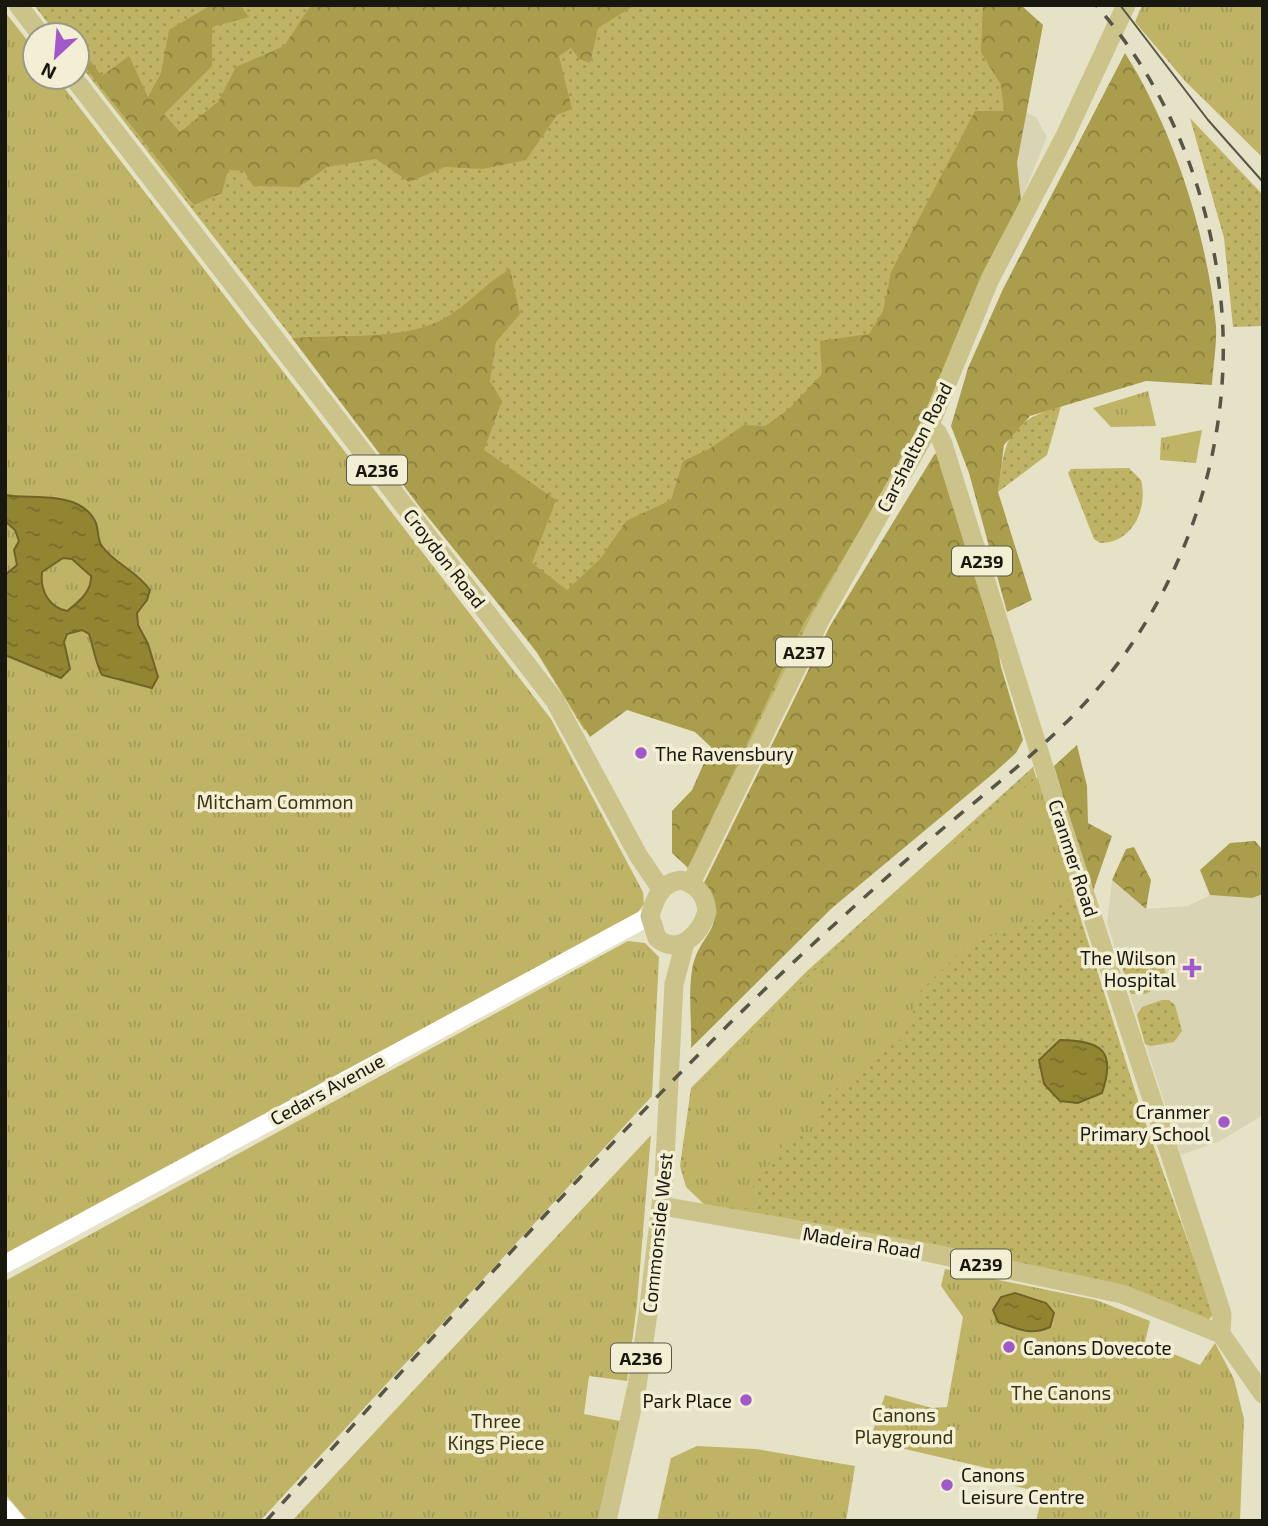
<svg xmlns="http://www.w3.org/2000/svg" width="1268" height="1526" font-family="'Exo 2',sans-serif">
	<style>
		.built { fill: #d9d5b4 }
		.grass { fill: url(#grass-dots) }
		.forest { fill: url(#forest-crowns) }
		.park { fill: url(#park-tufts) }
		.water { fill: url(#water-ripples); stroke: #6e6427; stroke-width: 2; fill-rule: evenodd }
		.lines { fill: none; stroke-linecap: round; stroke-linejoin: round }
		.secondary { stroke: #fff; stroke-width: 18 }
		.primary { stroke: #cbc38a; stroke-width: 19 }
		.tram { stroke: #565546; stroke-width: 2 }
		.rail { stroke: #565546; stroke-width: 3.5; stroke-dasharray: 12 12; stroke-linecap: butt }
		.poi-dot { fill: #a058cb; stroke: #f2efd4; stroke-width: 2.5 }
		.labels { text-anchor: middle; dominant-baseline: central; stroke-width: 7; stroke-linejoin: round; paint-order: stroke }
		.shield { fill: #f2efd4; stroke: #5a5849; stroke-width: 2 }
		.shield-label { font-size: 18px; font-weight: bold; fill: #19180e }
		.street-label { font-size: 19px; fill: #19180e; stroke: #f2efd4 }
		.poi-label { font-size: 19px; fill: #19180e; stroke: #f2efd4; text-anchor: start }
		.park-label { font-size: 19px; fill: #3a3410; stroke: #f2efd4 }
	</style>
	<defs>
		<pattern id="grass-dots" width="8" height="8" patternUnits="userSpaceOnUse" patternTransform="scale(1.75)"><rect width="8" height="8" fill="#bfb466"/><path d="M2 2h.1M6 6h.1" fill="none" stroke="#a49a57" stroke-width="1.8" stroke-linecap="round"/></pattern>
		<pattern id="forest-crowns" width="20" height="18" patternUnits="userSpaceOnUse" patternTransform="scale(1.75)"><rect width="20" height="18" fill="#aa9e4c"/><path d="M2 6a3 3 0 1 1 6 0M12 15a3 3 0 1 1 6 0" fill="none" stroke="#8a803e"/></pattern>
		<pattern id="park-tufts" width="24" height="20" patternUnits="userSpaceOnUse" patternTransform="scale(1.75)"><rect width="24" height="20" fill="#bfb466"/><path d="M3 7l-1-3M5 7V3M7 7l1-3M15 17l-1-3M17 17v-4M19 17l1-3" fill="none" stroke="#a49a57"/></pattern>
		<pattern id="water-ripples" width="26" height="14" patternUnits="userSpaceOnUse" patternTransform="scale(1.75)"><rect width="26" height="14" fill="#928532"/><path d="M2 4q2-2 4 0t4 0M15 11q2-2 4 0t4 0" fill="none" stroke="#766c29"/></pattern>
	</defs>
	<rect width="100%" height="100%" fill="#e5e2c7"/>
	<path class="built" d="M1026,112l10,5 11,20 -26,63 -4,-36z
		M1112,880l34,29 42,-3 22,-11 42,3 11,-4v221l-43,26 -39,14 -74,-232z"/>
	<path class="grass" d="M34,5h981l21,22 -65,289 -279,547 -13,-11 36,-106 -15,-19 -69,-21 -47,24 -47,-77 -460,-592v-26h-20z
		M1190,118l73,77v131l-30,1 -9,-89z
		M1061,406l-14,49 -49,37c7,-54 8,-69 63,-86z
		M1129,468l12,12c7,27 -7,63 -41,63l-6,-4 -26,-66 3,-4z
		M1033,767l110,349 71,198 -7,7 -500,-114 -21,-20 -6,-21 11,-78 115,-116z
		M1157,953l11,25 -2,6 -21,10h-14l-12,-37z
		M1162,1000h7l6,5 7,26 -8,11 -23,4 -6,-2 -8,-29 5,-8z"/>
	<path class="forest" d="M211,5h29l9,12 -37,10v39l-48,48 16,18 38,-30 18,-35 48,-21 27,-41h324l-37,23 -8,35 -11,-4 -8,-11 -12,8 13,53 -15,6 -31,45 -44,9 -37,-2 -36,15 -33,-23 -49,8 -28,20 -46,-1 -9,-15 -16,-1 -6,23 -28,12 -117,-148v-13l25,32 27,-20 19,41 13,-24 8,-43z
		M983,5h38l22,20 -26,138 4,37 -93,217 -124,206 -116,245 -16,-15v-42l20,-21 19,-43 -16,-15 -68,-22 -37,27 -53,-85 -118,-146 -127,-168c47,-4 118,4 158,-23 22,-14 37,-33 60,-46l10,45 -24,28 -6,39 12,20 -18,49 72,50 -24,63 35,27 34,-32 25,-37 45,-21 12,-39 26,-12 35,-24 21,1 24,-17 33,-35 -2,-33 49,-7 14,-23 8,-39 84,-161h29l-3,-26 -20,-33z
		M1125,53c49,78 82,181 91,273 1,19 -3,40 -4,59l-66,-4 -116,35 -26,29 -6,47 34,108 -25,12 -38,-139 -18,-47 17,-58 35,-79z
		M939,451l53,166 9,50 22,73 -7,13 -21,19 -163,136 -141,140c1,-25 -3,-54 1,-78 7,-41 39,-38 12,-87l126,-257 104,-171z
		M1077,745l10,41 1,37 24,13 -20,58 -38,-128z
		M1255,841l8,9v44l-11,4 -42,-3 -10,-25 30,-27z
		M1134,847l17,33 -5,29 -34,-29 14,-31z"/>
	<path class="park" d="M1142,5h121v153l-78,-77 -50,-59z
		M5,12l30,38v27h21l495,642 92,173 1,12 -6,8 -26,14 -607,331z
		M1148,391l8,35 -45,1 -18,-19z
		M1202,430l-6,33 -36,-3 1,-22z
		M1039,776l38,120 -28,13 -29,21 -46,9 -53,51 -17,47 -27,18 -59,49 -2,29 -28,6 -35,47 2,22h-22l-25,-7 -18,-17 -7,-18 11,-76 193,-191z
		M628,941l17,2 14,14 -7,139 -392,425h-232l-23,-27v-213z
		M651,1135l-14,169 -10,77 -38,-5 -5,38 36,7 -22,100h-306z
		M945,1269l151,31 54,21 -5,21 55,23 15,-22 19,36 10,40 -4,102h-204l7,-28 -44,-11 1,-11 -130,-30 15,-46 47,13 15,-1 16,-90 -22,-31z
		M697,1446l59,3 99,17 -9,55h-189l14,-63z"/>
	<path class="water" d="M5,495c29,5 74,-5 90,26 4,7 2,19 7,25 11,17 33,23 48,44l-3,10 -10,13 1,12 10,19 10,33 -6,11 -50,-13c-7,-13 -8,-26 -13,-41l-7,-4 -15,4 -3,8 6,27 -9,9 -56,-23v-80l12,-10 -3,-15 5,-9 -4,-11 -10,-9zM63,558l9,1 19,17c1,15 -12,26 -24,35 -19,-4 -27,-21 -25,-39z
		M1060,1040c40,1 57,9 42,53l-24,10 -18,-2 -16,-17 -5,-24z
		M1015,1293l31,10 8,10 -4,14c-19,9 -32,2 -52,-5l-5,-12 8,-13z"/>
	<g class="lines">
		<path class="secondary" d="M5,1264l645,-348
			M5,1509l10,12"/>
		<path class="primary" d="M18,5l23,30
			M73,77l482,624 83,154 23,34
			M929,427l8,5 6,12 110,352 169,518 -1,20
			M681,880c16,5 25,15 26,32 -7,22 -28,45 -50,26l-7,-22c5,-18 11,-33 31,-36z
			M691,883l129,-263 109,-193 61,-148 75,-143 61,-131
			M662,1206l269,47 191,41 99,40
			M1221,1334l42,60
			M607,1521l30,-135 11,-72 16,-135 10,-195 11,-41"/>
		<path class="tram" d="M1120,5l88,115 55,62"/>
		<path class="rail" d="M266,1521c152,-166 301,-336 461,-495 64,-63 131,-124 199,-183 53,-46 111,-88 159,-140 103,-112 154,-269 134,-419 -14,-104 -54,-200 -123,-279"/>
	</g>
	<g class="poi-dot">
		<circle cx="641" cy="753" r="7"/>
		<path d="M1188.5 957.5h7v7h7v7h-7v7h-7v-7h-7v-7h7z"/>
		<circle cx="1224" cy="1122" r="7"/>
		<circle cx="1009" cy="1347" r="7"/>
		<circle cx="746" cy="1400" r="7"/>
		<circle cx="947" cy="1485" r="7"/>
	</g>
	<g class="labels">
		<g class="shield">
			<rect x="347" y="455.5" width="60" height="29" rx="5"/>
			<rect x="952" y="546.5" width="60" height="29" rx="5"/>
			<rect x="776" y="637.5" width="56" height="29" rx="5"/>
			<rect x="951" y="1249.5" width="60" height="29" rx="5"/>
			<rect x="611" y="1343.5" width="60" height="29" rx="5"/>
		</g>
		<g class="shield-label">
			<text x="377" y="470">A236</text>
			<text x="982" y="561">A239</text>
			<text x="804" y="652">A237</text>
			<text x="981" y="1264">A239</text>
			<text x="641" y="1358">A236</text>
		</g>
		<g class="street-label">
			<text transform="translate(914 447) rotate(-63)">Carshalton Road</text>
			<text transform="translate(445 558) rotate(52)">Croydon Road</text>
			<text transform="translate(1074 858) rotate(72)">Cranmer Road</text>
			<text transform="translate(327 1089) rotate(-29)">Cedars Avenue</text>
			<text transform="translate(657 1233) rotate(-84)">Commonside West</text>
			<text transform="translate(862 1242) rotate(9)">Madeira Road</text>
		</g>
		<g class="poi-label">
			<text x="655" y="753">The Ravensbury</text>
			<text x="1176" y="957" text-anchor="end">The Wilson<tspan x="1176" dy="22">Hospital</tspan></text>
			<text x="1210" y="1111" text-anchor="end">Cranmer<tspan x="1210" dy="22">Primary School</tspan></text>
			<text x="1023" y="1347">Canons Dovecote</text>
			<text x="732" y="1400" text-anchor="end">Park Place</text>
			<text x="961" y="1474">Canons<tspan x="961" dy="22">Leisure Centre</tspan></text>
		</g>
		<g class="park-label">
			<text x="275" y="801">Mitcham Common</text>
			<text x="1061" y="1392">The Canons</text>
			<text x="904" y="1414">Canons<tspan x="904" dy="22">Playground</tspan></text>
			<text x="496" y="1420">Three<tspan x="496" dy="22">Kings Piece</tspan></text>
		</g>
	</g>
	<rect width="1268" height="1526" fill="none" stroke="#19180e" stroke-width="14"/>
	<g transform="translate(56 56) rotate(206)"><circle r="33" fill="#f2efd4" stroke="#9b9985" stroke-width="2"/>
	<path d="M0-5L12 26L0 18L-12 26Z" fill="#a058cb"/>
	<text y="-10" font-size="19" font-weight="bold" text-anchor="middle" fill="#19180e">N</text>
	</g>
</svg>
